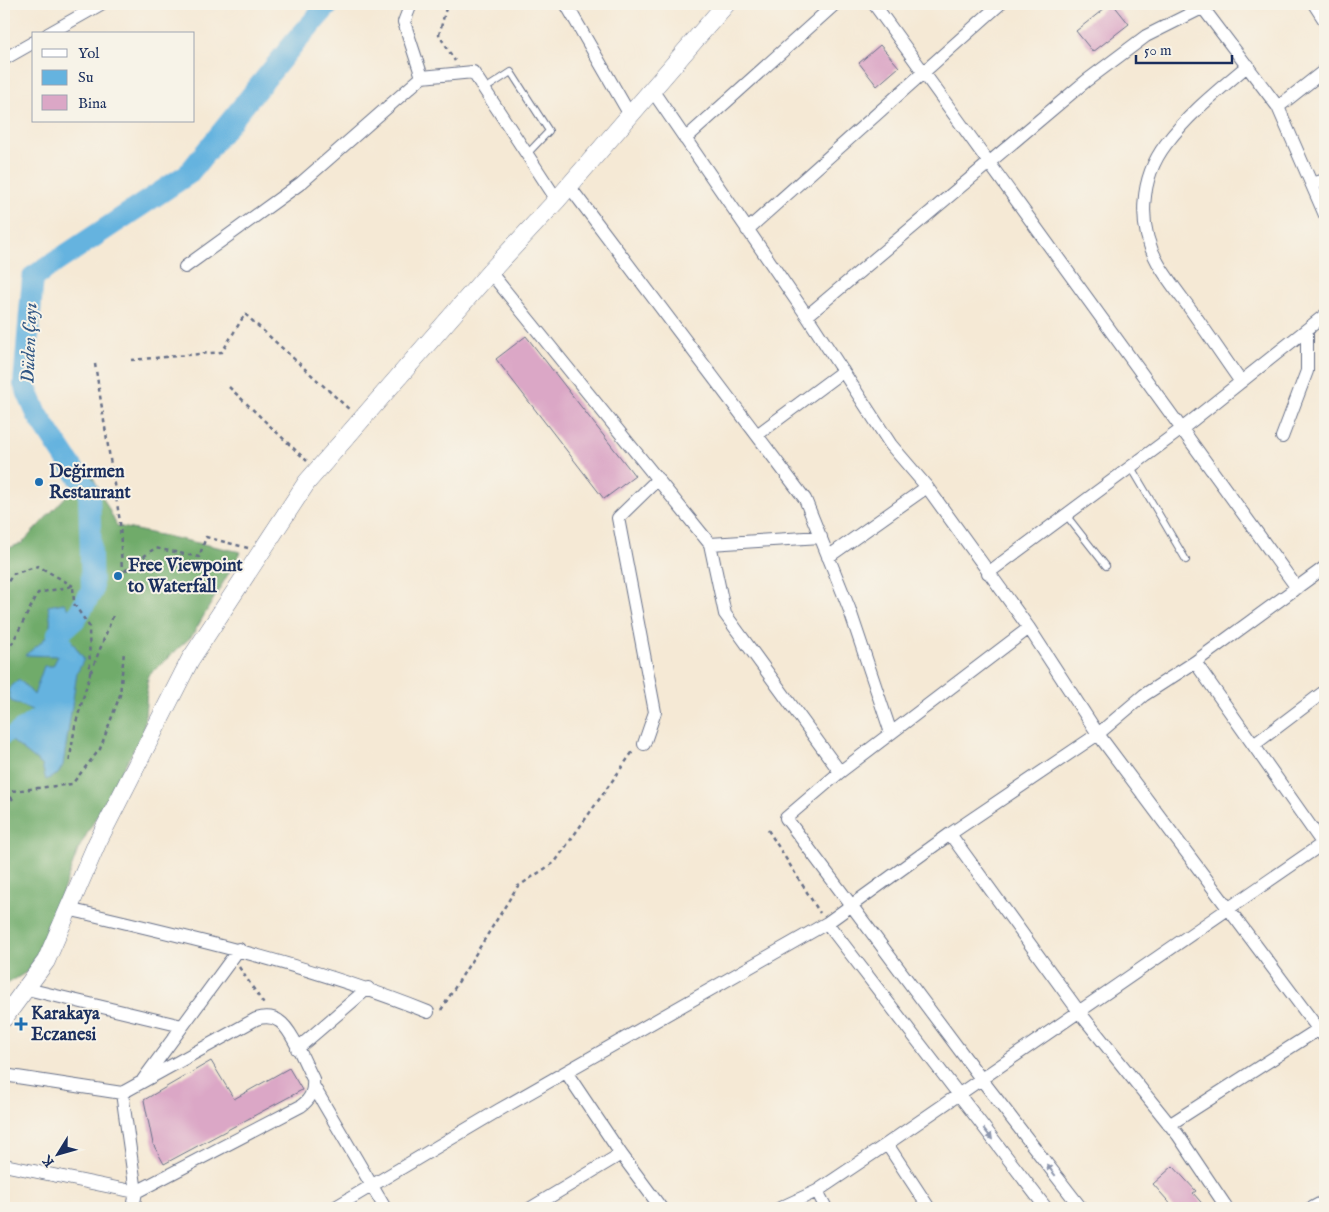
<svg xmlns="http://www.w3.org/2000/svg" width="1329" height="1212" font-family="'IM FELL English',serif">
<style>
.forest{fill:#70ab6b;stroke:#466d64}
.water{fill:#65b3df;stroke:#40719e}
.lines{fill:none;stroke-linecap:round;stroke-linejoin:round}
.canal{stroke:#65b3df;stroke-width:14}
.river{stroke:#65b3df;stroke-width:22}
.building{fill:#dba7c6}
.lane-casing{stroke:#677088;stroke-width:8}
.street-casing{stroke:#677088;stroke-width:14}
.secondary-casing{stroke:#677088;stroke-width:19}
.path{stroke:#677088;stroke-width:2.5;stroke-dasharray:4 4;stroke-linecap:butt}
.lane{stroke:#fff;stroke-width:6}
.street{stroke:#fff;stroke-width:12}
.secondary{stroke:#fff;stroke-width:18}
.oneway{fill:#8d97ae}
.poi-dot{fill:#1f6fb2;stroke:#f7f3e8;stroke-width:2}
.labels{text-anchor:middle;dominant-baseline:central;stroke-width:4;stroke-linejoin:round;paint-order:stroke}
.poi-label{font-size:18px;font-weight:bold;fill:#1b2f5e;stroke:#f7f3e8;text-anchor:start}
.water-label{font-size:19px;font-style:italic;fill:#315785;stroke:#f7f3e8}
</style>
<rect width="100%" height="100%" fill="#f7f3e8"/>
<filter id="ink" filterUnits="userSpaceOnUse"><feTurbulence type="fractalNoise" baseFrequency=".02" numOctaves="2"/><feDisplacementMap in="SourceGraphic" scale="10" xChannelSelector="R" yChannelSelector="G"/><feConvolveMatrix kernelMatrix="1 2 1 2 8 2 1 2 1" color-interpolation-filters="sRGB"/></filter>
<filter id="wash" filterUnits="userSpaceOnUse"><feTurbulence type="fractalNoise" baseFrequency=".0096" numOctaves="4" result="noise"/><feDisplacementMap in="SourceGraphic" scale="20" xChannelSelector="R" yChannelSelector="G"/><feGaussianBlur stdDeviation="1.12" result="paint"/><feColorMatrix in="noise" values="0 0 0 0 0 0 0 0 0 0 0 0 0 0 0 0 0 1.4 0 .05"/><feComposite in="paint" operator="in"/></filter>
<g filter="url(#wash)">
<rect width="100%" height="100%" fill="#f5e9d5"/>
<path class="forest" d="M90,471L117,526L241,552L192,636L148,676L144,731L78,850L35,967L7,984L4,982V550L22,543Z"/>
<path class="water" d="M64,603L75,619L68,636L84,659L77,673L63,765L58,774L46,780L42,765L7,737L9,733L29,728L39,713L11,701L8,690L19,679L34,695L44,666H53L58,656L25,655C46,640 55,633 48,606Z"/>
<g class="lines">
<path class="canal" d="M4,738L54,703"/>
<path class="river" d="M61,642L58,634L75,619L92,591L89,493L37,414L24,384L33,277L188,174L295,42L329,4"/>
</g>
<g id="blocks">
<path class="building" d="M1110,4H1113L1129,24L1093,52L1076,31Z
M880,45L899,67L877,86L859,63Z
M526,336L635,476L604,499L496,359Z
M211,1061L234,1099L289,1068L302,1090L164,1164L153,1144L144,1100Z
M1173,1166L1196,1191L1193,1193L1206,1208H1174L1153,1184Z"/>
</g>
</g>
<g filter="url(#ink)">
<use href="#blocks" fill-opacity="0" stroke="#677088" stroke-width="1"/>
<g class="lines">
<g class="lane-casing">
<path id="lane" d="M485,89L511,72L549,131L528,153
M1131,467L1186,560
M1066,515L1106,566"/>
</g>
<g class="street-casing">
<path id="street" d="M411,4L404,22L422,77L473,72L557,200
M566,4L630,115
M874,4L1297,588
M1200,4L1278,107L1325,215
M1314,4L1325,21
M48,34L101,4
M4,59L34,42
M652,90L807,316L891,445L927,487L828,557
M1278,107L1325,70
M685,139L835,4
M1312,184L1325,180
M569,186L805,499L849,608L891,733
M747,230L1000,4
M185,267L301,183L422,77
M490,272L710,544L725,614L840,772
M807,316L1086,81L1146,36L1210,4
M1241,382C1224,358 1208,334 1191,310C1180,295 1167,279 1158,263C1137,226 1140,178 1166,144C1189,113 1219,90 1248,65
M757,435L843,371
M1282,437L1307,371V330
M927,487L1029,628L1098,734L1325,1038
M710,544L821,537
M988,573L1183,428L1325,315
M1029,628L840,772L786,818L982,1080L1081,1208
M1195,662L1323,844
M644,744L655,712L618,518L658,479
M1255,744L1325,691
M950,834L1080,1013L1178,1135L1227,1208
M68,909C191,938 311,965 428,1012
M827,923L1046,1208
M27,989L182,1026
M297,1049L368,988
M566,1072L621,1154L661,1208
M4,1075L122,1093L256,1019C263,1017 272,1016 279,1021C292,1029 305,1064 313,1079C314,1091 311,1099 301,1106L136,1192L4,1165
M143,1080L239,949
M314,1087L385,1208
M122,1093L136,1192L133,1208
M1169,1125L1325,1025
M887,1144L929,1208
M817,1191L826,1208
M334,1208L499,1110L827,923L950,834L1098,734L1144,695L1195,662L1325,567
M531,1208L621,1154
M780,1208L817,1191L887,1144L1325,842
M1312,1208L1325,1201"/>
</g>
<g class="secondary-casing">
<path id="secondary" d="M4,1018L46,961L97,843L190,660L307,482L490,272L557,200L726,4"/>
</g>
<path class="path" d="M446,8L439,35L455,61
M131,360L222,352L245,314L351,411
M95,364L120,522L122,573
M229,387L307,461
M118,576L155,548L199,557L206,537L248,548
M4,588L13,574L38,566L73,586
M4,659L38,593L73,586L74,604L89,626L90,674L75,726L69,764
M91,672L113,616
M5,791L15,802
M4,792L72,784L100,749L120,695L124,651
M768,830L820,913
M239,967L265,1006
M441,1010L517,887L555,862L634,750"/>
<use href="#lane" class="lane"/>
<use href="#street" class="street"/>
<use href="#secondary" class="secondary"/>
</g>
<defs><path id="oneway-solid" d="M-6-.8H1V-3.2L6.5 0L1 3.2V.8H-6Z" transform="scale(1.25)"/></defs>
<g class="oneway">
<use href="#oneway-solid" transform="translate(988 1134) rotate(52)"/>
<use href="#oneway-solid" transform="translate(1051 1170) rotate(-128)"/>
</g>
</g>
<g class="poi-dot">
<circle cx="39" cy="482" r="5"/>
<circle cx="118" cy="576" r="5"/>
<path d="M18.5 1016.5h5v5h5v5h-5v5h-5v-5h-5v-5h5z"/>
</g>
<g class="labels">
<g class="poi-label">
<text x="49" y="472">Değirmen<tspan x="49" dy="21">Restaurant</tspan></text>
<text x="128" y="566">Free Viewpoint<tspan x="128" dy="21">to Waterfall</tspan></text>
<text x="31" y="1014">Karakaya<tspan x="31" dy="21">Eczanesi</tspan></text>
</g>
<g class="water-label">
<text transform="translate(30 343) rotate(-88)">Düden Çayı</text>
</g>
</g>
<rect width="1329" height="1212" fill="none" stroke="#f7f3e8" stroke-width="20"/>
<rect x="32" y="32" width="162" height="90" fill="#f7f3e8" stroke="#9fa5b1"/>
<rect x="42" y="49" width="25" height="8" fill="#ffffff" stroke="#9fa5b1"/>
<text x="78" y="58" font-size="15" fill="#1b2f5e">Yol</text>
<rect x="42" y="70" width="25" height="15" fill="#65b3df" stroke="#9fa5b1"/>
<text x="78" y="82" font-size="15" fill="#1b2f5e">Su</text>
<rect x="42" y="95" width="25" height="15" fill="#dba7c6" stroke="#9fa5b1"/>
<text x="78" y="108" font-size="15" fill="#1b2f5e">Bina</text>
<g transform="translate(58 1154) rotate(233)" stroke="#f7f3e8" stroke-width="4" paint-order="stroke">
<path d="M0-4L9 19L0 12L-9 19Z" fill="#1b2f5e"/>
<text y="-8" font-size="14" font-weight="bold" text-anchor="middle" fill="#1b2f5e">K</text>
</g>
<path d="M1136 55v8h96v-8" fill="none" stroke="#1b2f5e" stroke-width="2.5"/>
<text x="1144" y="55" font-size="15" fill="#1b2f5e" stroke="#f7f3e8" stroke-width="4" paint-order="stroke">50 m</text>
</svg>
